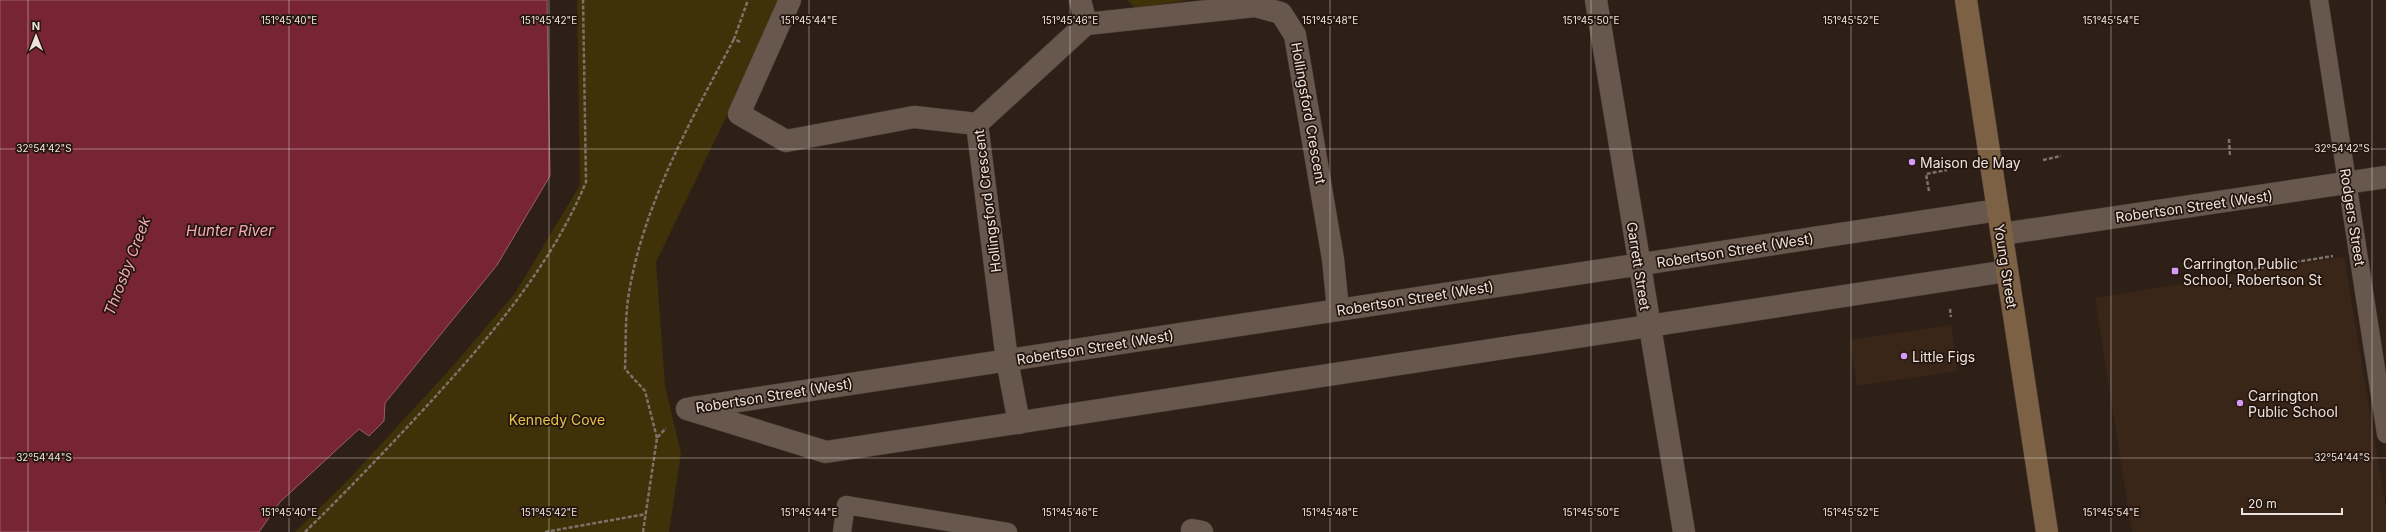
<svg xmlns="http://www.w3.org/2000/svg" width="2386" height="532" font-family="Inter,sans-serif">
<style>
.built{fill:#3a2519}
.green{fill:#3f3208}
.water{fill:#772535;stroke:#9a5e67}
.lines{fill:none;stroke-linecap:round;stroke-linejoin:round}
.lane-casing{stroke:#4a3d37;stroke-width:19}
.street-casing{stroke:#4a3d37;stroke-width:23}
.secondary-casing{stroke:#4a3d37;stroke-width:23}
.path{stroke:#7f726a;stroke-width:2.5;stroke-dasharray:4 2;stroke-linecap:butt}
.lane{stroke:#68574d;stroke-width:18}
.street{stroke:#68574d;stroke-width:22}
.secondary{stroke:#7c6144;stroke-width:22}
.ticks{fill:none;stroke:#ede3dd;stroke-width:1;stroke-opacity:0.45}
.poi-dot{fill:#d69bf9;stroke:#24160e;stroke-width:1.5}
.labels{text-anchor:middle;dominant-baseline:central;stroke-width:3.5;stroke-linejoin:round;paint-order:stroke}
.street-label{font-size:14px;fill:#ede3dd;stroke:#24160e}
.poi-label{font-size:14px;fill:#ede3dd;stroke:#24160e;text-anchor:start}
.park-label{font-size:14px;fill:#e8c346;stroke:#24160e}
.water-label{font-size:15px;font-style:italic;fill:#f4abb3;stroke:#24160e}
.ticks-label{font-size:10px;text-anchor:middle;fill:#ede3dd;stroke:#24160e;stroke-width:3.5;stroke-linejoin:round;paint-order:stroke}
</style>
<rect width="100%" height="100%" fill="#2e2017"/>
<path class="built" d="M2344,257L2386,507V532H2132L2095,298Z
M1951,325L1957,371L1857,386L1850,340Z"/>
<path class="green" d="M577,0H783L656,262L665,386L681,453L669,532H295L350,478L453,366L516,292L580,185Z
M1127,0H1189L1135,8Z"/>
<path class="water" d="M0,0H547L550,176L497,265L385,403L384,421L369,436L359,429L280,502L259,532H0Z"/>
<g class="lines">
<g class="lane-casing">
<path id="lane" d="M2319,0L2386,434
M842,532L846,505L1008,532"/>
</g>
<g class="street-casing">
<path id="street" d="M790,0L739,114L786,141L914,117L977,124
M1080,0L1086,24
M1596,0L1684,532
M2002,234L2386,177
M692,408L1998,210
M687,409L826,452L2007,271
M1019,423L1007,360L977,124L1086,24L1255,6L1281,13L1295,35L1333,259L1338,310
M1192,530L1202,532"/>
</g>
<g class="secondary-casing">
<path id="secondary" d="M1966,0L2047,532"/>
</g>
<path class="path" d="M740,42L734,39L748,0
M2229,139L2230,157
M2043,160L2061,156
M1929,191L1926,174L1947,170
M2248,270L2333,256
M1950,309L1951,317
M657,438L645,391L625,369C626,346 625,322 628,299C642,205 691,121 734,39
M305,532C350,488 393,443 435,397C494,332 552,264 586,182L583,0
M545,532L646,514
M643,532L657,438L666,428"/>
<use href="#lane" class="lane"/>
<use href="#street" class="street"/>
<use href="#secondary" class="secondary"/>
</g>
<path class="ticks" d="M28,0V532M289,0V532M549,0V532M809,0V532M1070,0V532M1330,0V532M1591,0V532M1851,0V532M2111,0V532M2372,0V532M0,149H2386M0,458H2386"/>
<g class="poi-dot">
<circle cx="1912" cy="162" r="4"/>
<rect x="2171" y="267" width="8" height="8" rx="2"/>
<circle cx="1904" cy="356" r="4"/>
<circle cx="2240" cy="403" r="4"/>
</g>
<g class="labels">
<g class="street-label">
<text transform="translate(1309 113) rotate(80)">Hollingsford Crescent</text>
<text transform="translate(987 201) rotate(-97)">Hollingsford Crescent</text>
<text transform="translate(2194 206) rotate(-8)">Robertson Street (West)</text>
<text transform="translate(2353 217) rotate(81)">Rodgers Street</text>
<text transform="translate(1735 250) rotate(-9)">Robertson Street (West)</text>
<text transform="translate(1639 266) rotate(81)">Garrett Street</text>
<text transform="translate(2006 266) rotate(81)">Young Street</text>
<text transform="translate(1415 298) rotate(-9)">Robertson Street (West)</text>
<text transform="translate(1095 347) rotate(-9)">Robertson Street (West)</text>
<text transform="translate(774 395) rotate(-9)">Robertson Street (West)</text>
</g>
<g class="poi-label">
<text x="1920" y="162">Maison de May</text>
<text x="2183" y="263">Carrington Public<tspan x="2183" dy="16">School, Robertson St</tspan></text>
<text x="1912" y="356">Little Figs</text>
<text x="2248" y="395">Carrington<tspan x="2248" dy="16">Public School</tspan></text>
</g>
<g class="park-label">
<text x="557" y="419">Kennedy Cove</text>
</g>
<g class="water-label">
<text x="230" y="230">Hunter River</text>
<text transform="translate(127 266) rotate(-69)">Throsby Creek</text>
</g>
</g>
<g class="ticks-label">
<text x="289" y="24">151°45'40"E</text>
<text x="549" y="24">151°45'42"E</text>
<text x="809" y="24">151°45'44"E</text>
<text x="1070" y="24">151°45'46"E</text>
<text x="1330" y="24">151°45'48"E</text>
<text x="1591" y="24">151°45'50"E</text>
<text x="1851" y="24">151°45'52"E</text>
<text x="2111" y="24">151°45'54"E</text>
<text x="44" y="152">32°54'42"S</text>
<text x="2342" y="152">32°54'42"S</text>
<text x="44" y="461">32°54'44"S</text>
<text x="2342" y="461">32°54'44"S</text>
<text x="289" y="516">151°45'40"E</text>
<text x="549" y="516">151°45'42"E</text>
<text x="809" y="516">151°45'44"E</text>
<text x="1070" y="516">151°45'46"E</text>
<text x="1330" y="516">151°45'48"E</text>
<text x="1591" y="516">151°45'50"E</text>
<text x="1851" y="516">151°45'52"E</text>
<text x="2111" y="516">151°45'54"E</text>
</g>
<g transform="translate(36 36)" stroke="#24160e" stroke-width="3" paint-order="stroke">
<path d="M0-3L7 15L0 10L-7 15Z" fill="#ede3dd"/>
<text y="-6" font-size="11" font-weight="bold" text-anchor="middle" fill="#ede3dd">N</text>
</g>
<path d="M2242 508v6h100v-6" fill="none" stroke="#ede3dd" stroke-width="2"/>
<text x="2248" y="508" font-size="12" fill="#ede3dd" stroke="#24160e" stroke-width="3" paint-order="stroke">20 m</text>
</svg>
